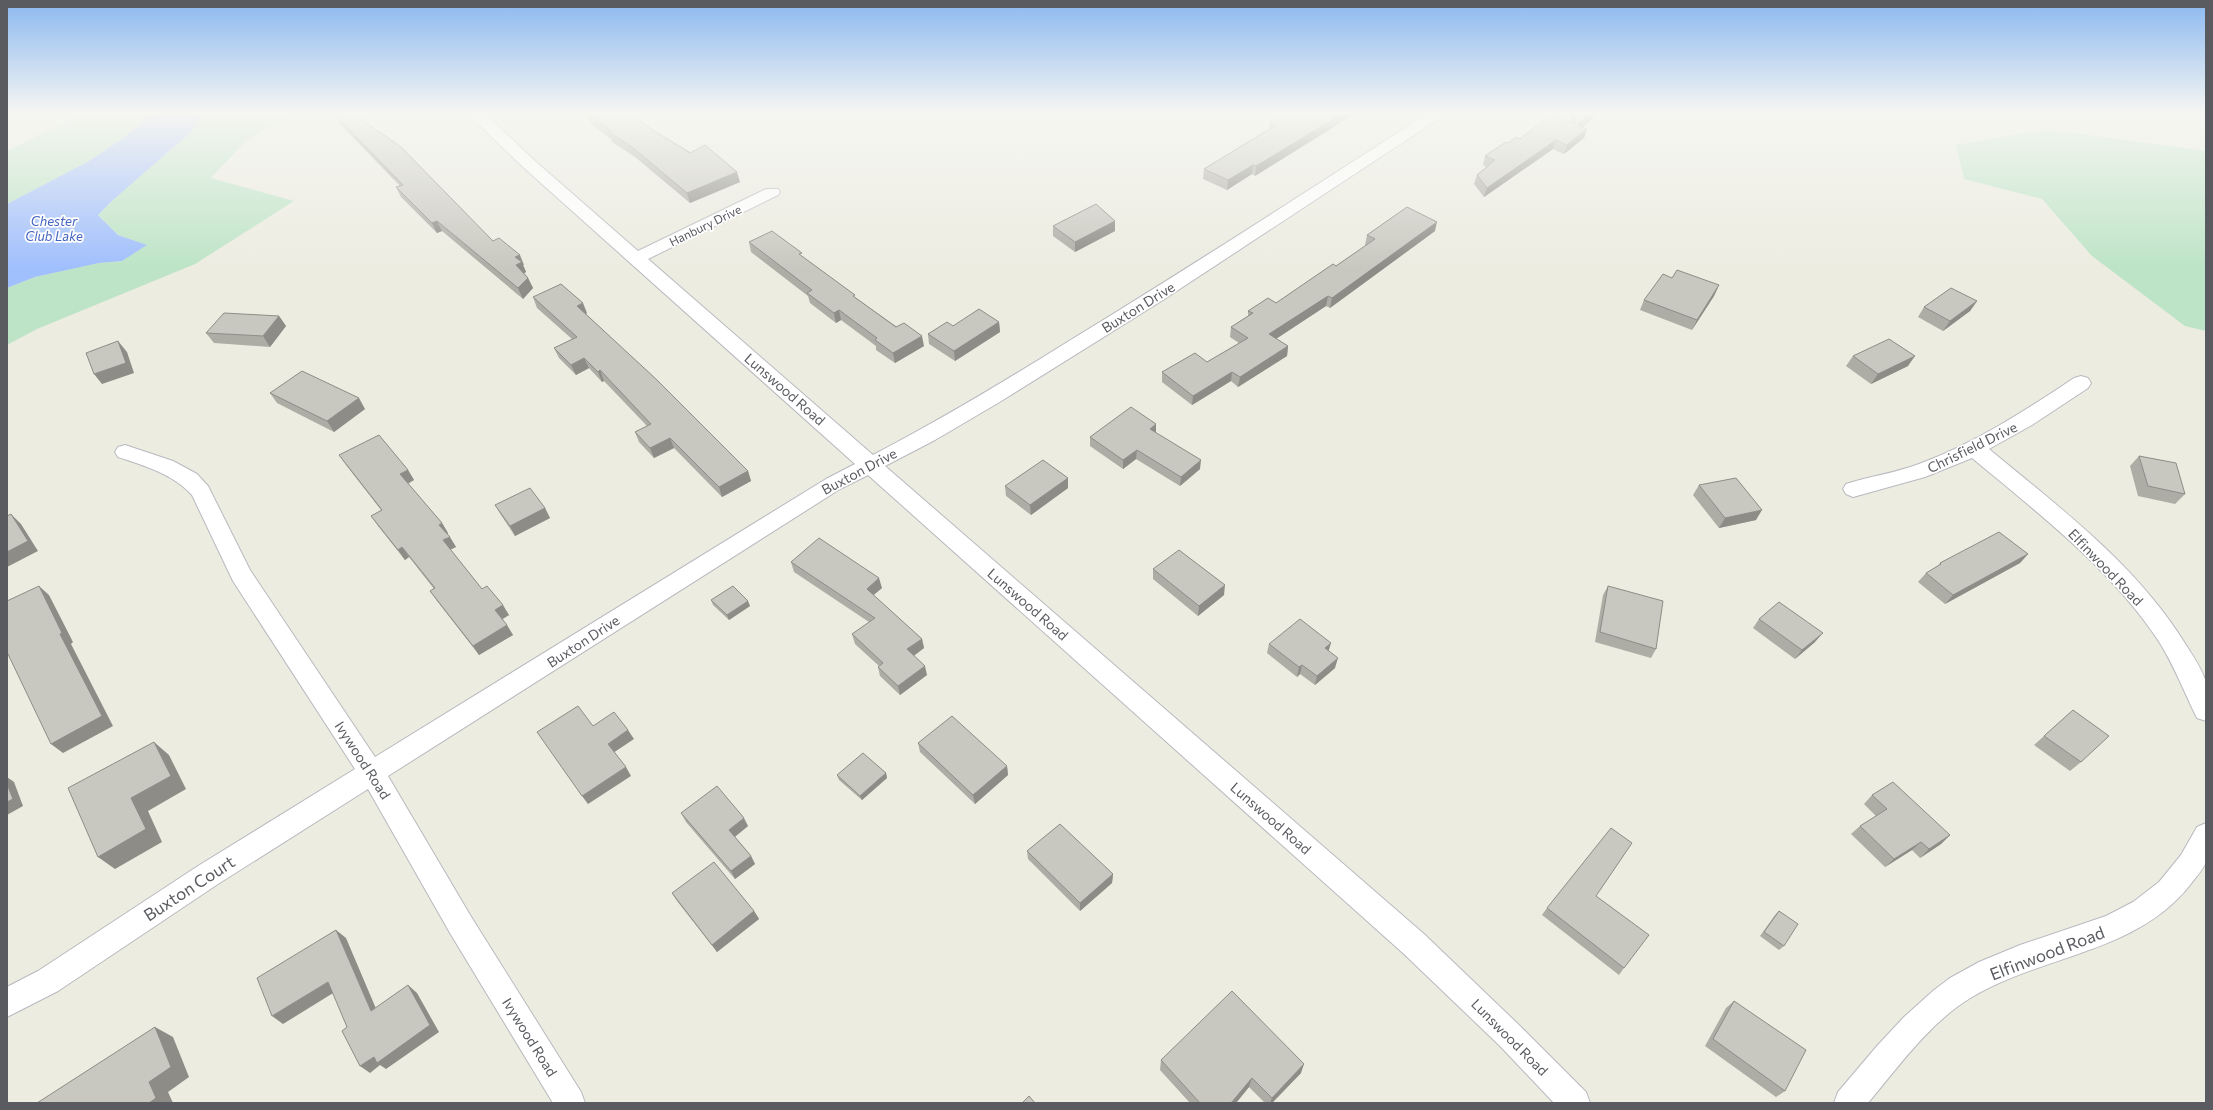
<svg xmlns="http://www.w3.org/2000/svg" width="2213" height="1110" font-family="Commissioner,sans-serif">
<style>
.green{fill:#bde4c6}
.water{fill:#a0bffd}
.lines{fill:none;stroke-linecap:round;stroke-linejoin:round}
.minor-casing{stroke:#b8b9bf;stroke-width:2}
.minor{fill:#fff;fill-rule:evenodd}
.wall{fill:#adaca5}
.shaded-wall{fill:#8d8c86}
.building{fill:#c9c8c0;stroke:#8d8c86}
.labels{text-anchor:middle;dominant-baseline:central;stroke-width:3.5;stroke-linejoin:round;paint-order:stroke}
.far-street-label{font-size:12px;fill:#595b61;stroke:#fff}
.far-water-label{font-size:13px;font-style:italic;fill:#4364c0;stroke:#fff}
.street-label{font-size:14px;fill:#595b61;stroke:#fff}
.near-street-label{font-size:17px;fill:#595b61;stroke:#fff}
</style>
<rect width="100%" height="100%" fill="#ecece1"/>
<path class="green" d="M87,112H154L122,139L89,161L7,204V151Z
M194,112H296L246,141L211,178L294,201L195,264L37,329L7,345V288L35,277L99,263L122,261L146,245L118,235L98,215L114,199L190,133L200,119Z
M2047,129L2206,151V331L2185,326L2092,256L2042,199L1964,179L1956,145Z"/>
<path class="water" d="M154,112H194L200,119L190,133L114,199L98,215L118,235L147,245L122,261L99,263L35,277L7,288V204L89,161L122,139Z"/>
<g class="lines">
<g class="minor-casing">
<path id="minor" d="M466,112H483L535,161L638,251L766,189H778L780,192L778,195L648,259L873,455C940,420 1005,381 1069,341C1191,267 1310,189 1430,112H1449L1163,300L998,403L935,440L885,466L1424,934L1520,1026L1586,1092L1590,1103H1554L1500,1046L1404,954L868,475L840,489L388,776L470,915L581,1092L585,1103H553L450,933L368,789L218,884L58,991L7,1017V987L38,971L198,866L355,769L233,581L192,495C173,474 145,466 118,457L115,452L118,447L125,445L173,461L197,474L208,486L250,570L375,757L826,479L855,464L523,167Z
M2081,376L2088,378L2091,383L2088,388L2032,425L1989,449C2060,508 2137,565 2186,645C2193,656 2202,669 2206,682C2209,693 2206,709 2206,721L2197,718C2184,692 2174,665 2158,640C2110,568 2038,513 1972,458L1925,477L1853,497L1846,494L1843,489L1846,484C1870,476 1896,473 1919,464C1975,443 2025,411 2074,378Z
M2206,823C2206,833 2209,853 2206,862C2203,870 2195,878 2190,885C2137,953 2042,955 1972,997C1930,1022 1899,1066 1868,1103H1834L1838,1092L1877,1046L1904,1017L1934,990L1950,978L1979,962L2020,945L2106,916L2133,902L2159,882L2181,855L2197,827Z"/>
</g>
<use href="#minor" class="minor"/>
</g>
<path class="wall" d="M580,112H628L653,130L740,182L690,203L635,157L612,142L611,139L591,124L589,119Z
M1285,112L1255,176L1252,174L1227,190L1203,179L1204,169L1269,129L1270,122Z
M1570,112H1597L1596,116L1582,127L1587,129L1584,138L1564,154L1553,149L1484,197L1474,184L1477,175L1487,167L1483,165L1485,156L1508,143L1571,122Z
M335,115L493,241L524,265H523L526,272L524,273L528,278L533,288L523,299L442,231L437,233L401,197L396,187L400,186L340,124Z
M1053,226L1115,231L1075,252L1053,236Z
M1435,231L1330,308L1326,306L1276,339L1288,346L1287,356L1238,387L1231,381L1192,405L1162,382V372L1207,362L1239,343L1230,337L1231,327L1248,316V311L1276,303L1336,266L1366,245H1365L1367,235Z
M749,242L802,256L856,298L924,346L895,363L876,350V346L841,320L836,323L810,303L808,296L751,252Z
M1672,278L1719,285L1714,296L1692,330L1640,310L1644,300Z
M533,297L587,313L586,314L748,471L751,481L722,497L674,448L654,458L639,442L635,432L647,426L604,381L602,382L589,368L576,375L559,358L554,348L572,339L537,308Z
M1977,301L1970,311L1943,331L1918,317L1924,307Z
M279,316L286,326L270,347L214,343L206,333Z
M999,322L1000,332L955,361L929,344L928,334L953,326Z
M1853,356L1908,366L1871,384L1846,366Z
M270,393L365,409L334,432L277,403Z
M1156,433L1200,469L1180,486L1136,459L1123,469L1090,446V437Z
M339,455L408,470L414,480L408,484L442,523L448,533L447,534L456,547L450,550L482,589L509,615L502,619L513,635L479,655L437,601L430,591L434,589L409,557L405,560L378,526L371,516L381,510L346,465Z
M2139,456L2185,494L2175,504L2138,496L2130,466Z
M1068,478V488L1031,515L1006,496L1005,486Z
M1699,485L1756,520L1719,528L1693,495Z
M495,505L545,508L550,518L515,536L501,515Z
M2028,554L2020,563L1945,604L1918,582L1926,573L1937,567L1940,563Z
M791,562L882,588L873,595L922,639L924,648L914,656L927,675L900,695L880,676L878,667L879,666L855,644L852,634L869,622L794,572Z
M1153,569L1224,595L1198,616L1153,579Z
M1608,586L1656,649L1651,658L1595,642L1603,595Z
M711,600L750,606L729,620L713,605Z
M1759,619L1815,642L1795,659L1753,628Z
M1269,644L1329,651L1335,668L1315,685L1300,674L1297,677L1267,653Z
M2073,710L2081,762L2070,771L2034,745Z
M918,743L1007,766L1008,775L975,804L920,752Z
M886,773L887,778L862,800L839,780L837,775Z
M1872,795L1950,835L1941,844L1920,858L1912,850L1885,867L1851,834L1860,826L1876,816L1864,804Z
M681,813L748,826L735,837L751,856L755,864L735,879L686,822Z
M1027,851L1113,874L1112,883L1080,911L1028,859Z
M672,893L754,911L759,919L717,952L677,901Z
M1596,896L1624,968L1619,975L1542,915L1547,908Z
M1779,911L1784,946L1779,950L1760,936L1775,915Z
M1734,1001L1785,1091L1776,1097L1705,1046L1726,1008Z
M1161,1060L1301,1073L1272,1103H1265L1249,1087L1236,1103H1190L1160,1070Z"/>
<path class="shaded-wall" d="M1345,112H1358L1255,176L1256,166Z
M1593,112H1597L1596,116L1574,134L1577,125Z
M1587,129L1584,138L1564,154L1567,145Z
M1556,140L1553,149L1484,197L1487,188Z
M1253,165L1252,174L1227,190L1228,180Z
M737,172L740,182L690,203L687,193Z
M437,221L442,231L437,233L432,223Z
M1115,221V231L1075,252V242Z
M1437,222L1435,231L1330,308L1332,298Z
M520,255L524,265H523L526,272L521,275L516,265L515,257Z
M528,278L533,288L523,299L518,288Z
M1719,285L1714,296L1692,330L1697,320Z
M1328,296L1326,306L1268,344L1269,334Z
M1977,301L1970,311L1943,331L1950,321Z
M583,303L587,313L581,316L577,306Z
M839,310L841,320L836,323L834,313Z
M279,316L286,326L270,347L263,336Z
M999,322L1000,332L955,361L954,351Z
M922,336L924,346L895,363L893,353Z
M118,341L127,352L134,373L102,384L94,374Z
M1288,346L1287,356L1238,387L1240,377Z
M1915,356L1908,366L1871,384L1878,374Z
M584,358L589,368L576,375L571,365Z
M600,370L604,381L602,382L598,372Z
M1232,372L1231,381L1192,405L1193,396Z
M359,398L365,409L334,432L327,421Z
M1156,424V433L1150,429Z
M670,438L674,448L654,458L650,448Z
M1137,450L1136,459L1123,469V460Z
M1201,460L1200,469L1180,486L1181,477Z
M408,470L414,480L406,484L400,474Z
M748,471L751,481L722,497L719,487Z
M1068,478V488L1031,515L1030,505Z
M545,508L550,518L515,536L510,526Z
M1762,510L1756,520L1719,528L1725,518Z
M11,514L21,524L38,551L7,567V552Z
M442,523L448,533L446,535L439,525Z
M450,537L456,547L449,550L443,540Z
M402,547L409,557L405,560L398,550Z
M2028,554L2020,563L1945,604L1953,595Z
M879,578L882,588L869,599L867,589Z
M1225,585L1224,595L1198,616L1199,606Z
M39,586L49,595L73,642L71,644L113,726L63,753L51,744L60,634Z
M748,601L750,606L729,620L727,615Z
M503,605L509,615L501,620L495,610Z
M507,625L513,635L479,655L473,646Z
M1823,633L1815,642L1795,659L1802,650Z
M922,639L924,648L909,659L907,649Z
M1331,643L1328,653L1325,648Z
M1338,658L1335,668L1315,685L1317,676Z
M1302,665L1300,674L1297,677L1299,667Z
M925,666L927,675L900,695L898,686Z
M628,730L634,739L613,753L608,744Z
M154,742L169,755L186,789L148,811L162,842L115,869L98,857L131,798Z
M1007,766L1008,775L975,804L973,795Z
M626,767L631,776L588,804L582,796Z
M886,773L887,778L862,800L860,796Z
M7,777L14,782L23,806L7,815Z
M744,818L748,826L733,838L729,830Z
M1950,835L1941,844L1920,858L1929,849Z
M1921,842L1912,850L1885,867L1894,859Z
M751,856L755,864L735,879L731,871Z
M1113,874L1112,883L1080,911V903Z
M754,911L759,919L717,952L712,945Z
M336,930L346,938L380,1018L371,1011Z
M328,982L338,990L283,1024L272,1016Z
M408,985L417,993L439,1032L386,1069L380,1065L370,1073L360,1066Z
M155,1027L173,1037L189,1077L168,1092L173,1103H149V1082Z
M1304,1064L1301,1073L1272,1103H1270L1272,1098Z
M1252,1078L1249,1087L1236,1103H1231Z"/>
<path class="building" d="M337,112H351L401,147L493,241L499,238L520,255L515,257L522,262L516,265L528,278L518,288L437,221L432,223L396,187L403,185L335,115Z
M589,112H628L653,130L690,153L705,145L737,172L687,193L632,147L609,132L611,131L587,114L590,113Z
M1285,112H1345L1256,166L1253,165L1228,180L1204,169L1276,125L1270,122Z
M1574,112H1593L1577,125L1587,129L1567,145L1556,140L1487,188L1477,175L1495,160L1485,156L1506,142L1508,143L1516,137L1520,139L1551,114L1575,124Z
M1096,204L1115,221L1075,242L1053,226Z
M1407,207L1437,222L1332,298L1328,296L1269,334L1288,346L1240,377L1232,372L1193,396L1162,372L1195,353L1207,362L1248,338L1231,327L1253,313L1248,311L1268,298L1276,303L1333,264L1336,266L1375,239L1367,235Z
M772,231L802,253L799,254L855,295L853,296L896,327L904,323L922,336L893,353L875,340L877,338L839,310L834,313L807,293L812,290L749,242Z
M1677,270L1719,285L1697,320L1644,300L1663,274L1672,278Z
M561,284L583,303L577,306L656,379L748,471L719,487L670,438L650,448L635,432L651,424L600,370L598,372L584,358L571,365L554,348L577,337L533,297Z
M1951,288L1977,301L1950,321L1924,307Z
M979,309L999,322L954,351L928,334L947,322L953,326Z
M224,313L279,316L263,336L206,333Z
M1889,339L1915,356L1878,374L1853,356Z
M118,341L126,363L94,374L86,353Z
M302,371L359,398L327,421L270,393Z
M1131,407L1156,424L1150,429L1201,460L1181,477L1137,450L1123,460L1090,437Z
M379,435L408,470L400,474L442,523L439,525L450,537L443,540L482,589L487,586L503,605L495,610L507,625L473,646L430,591L435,588L402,547L398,550L371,516L382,510L339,455Z
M2139,456L2176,463L2185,494L2148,486Z
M1043,460L1068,478L1030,505L1005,486Z
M1736,478L1762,510L1725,518L1699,485Z
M530,488L545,508L510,526L495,505Z
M11,514L28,541L7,552V516Z
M1999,532L2028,554L1953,595L1926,573L1941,564L1940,563Z
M819,538L879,578L867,589L922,639L907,649L925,666L898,686L878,667L883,663L852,634L875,618L791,562Z
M1179,550L1225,585L1199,606L1153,569Z
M39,586L62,633L60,634L102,716L51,744L7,652V601Z
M733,586L748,601L727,615L711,600Z
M1608,586L1663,601L1656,649L1600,632Z
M1779,602L1823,633L1802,650L1759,619Z
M1300,619L1331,643L1325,648L1338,658L1317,676L1302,665L1299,667L1269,644Z
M578,706L593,726L614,712L628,730L608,744L626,767L582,796L537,732Z
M2073,710L2109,736L2081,762L2044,736Z
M952,716L1007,766L973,795L918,743Z
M154,742L171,776L131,798L146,829L98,857L68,788Z
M863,753L886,773L860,796L837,775Z
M1893,782L1950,835L1929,849L1921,842L1894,859L1860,826L1887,809L1872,795Z
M7,784L13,799L7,802Z
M717,786L744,818L729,830L751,856L731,871L681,813Z
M1060,824L1113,874L1080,903L1027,851Z
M1611,828L1632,843L1596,896L1649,935L1624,968L1547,908Z
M714,862L754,911L712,945L672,893Z
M1779,911L1798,924L1784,946L1764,932Z
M336,930L371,1011L408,985L430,1025L377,1063L374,1057L360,1066L342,1031L347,1027L328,982L272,1016L257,978Z
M1232,991L1304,1064L1272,1098L1252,1078L1231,1103H1200L1161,1060Z
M1734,1001L1806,1050L1785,1091L1713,1039Z
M155,1027L171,1067L149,1082L156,1098L149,1103H116V1102L115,1103H37Z
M1029,1096L1035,1103H1022Z"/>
<linearGradient id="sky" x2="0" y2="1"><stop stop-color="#8bb8f0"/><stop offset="0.42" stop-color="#f6f6f2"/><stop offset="1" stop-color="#f6f6f2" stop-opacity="0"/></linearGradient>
<rect width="2213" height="268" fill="url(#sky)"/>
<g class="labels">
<g class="far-street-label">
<text transform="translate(705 225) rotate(-26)">Hanbury Drive</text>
</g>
<g class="far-water-label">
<text x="54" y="221">Chester<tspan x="54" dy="15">Club Lake</tspan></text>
</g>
<g class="street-label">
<text transform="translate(1138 307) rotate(-32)">Buxton Drive</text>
<text transform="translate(785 389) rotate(41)">Lunswood Road</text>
<text transform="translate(1972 447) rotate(-26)">Chrisfield Drive</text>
<text transform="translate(859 471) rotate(-28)">Buxton Drive</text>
<text transform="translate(2106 567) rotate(46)">Elfinwood Road</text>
<text transform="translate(1028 604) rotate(41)">Lunswood Road</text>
<text transform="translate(583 641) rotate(-33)">Buxton Drive</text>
<text transform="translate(363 760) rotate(57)">Ivywood Road</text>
<text transform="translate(1271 818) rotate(41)">Lunswood Road</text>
<text transform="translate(530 1037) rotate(58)">Ivywood Road</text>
<text transform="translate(1510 1037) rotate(45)">Lunswood Road</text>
</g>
<g class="near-street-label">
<text transform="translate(189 888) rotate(-33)">Buxton Court</text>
<text transform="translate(2047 953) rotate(-21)">Elfinwood Road</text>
</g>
</g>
<rect width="2213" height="1110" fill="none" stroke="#595b61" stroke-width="16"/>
</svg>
